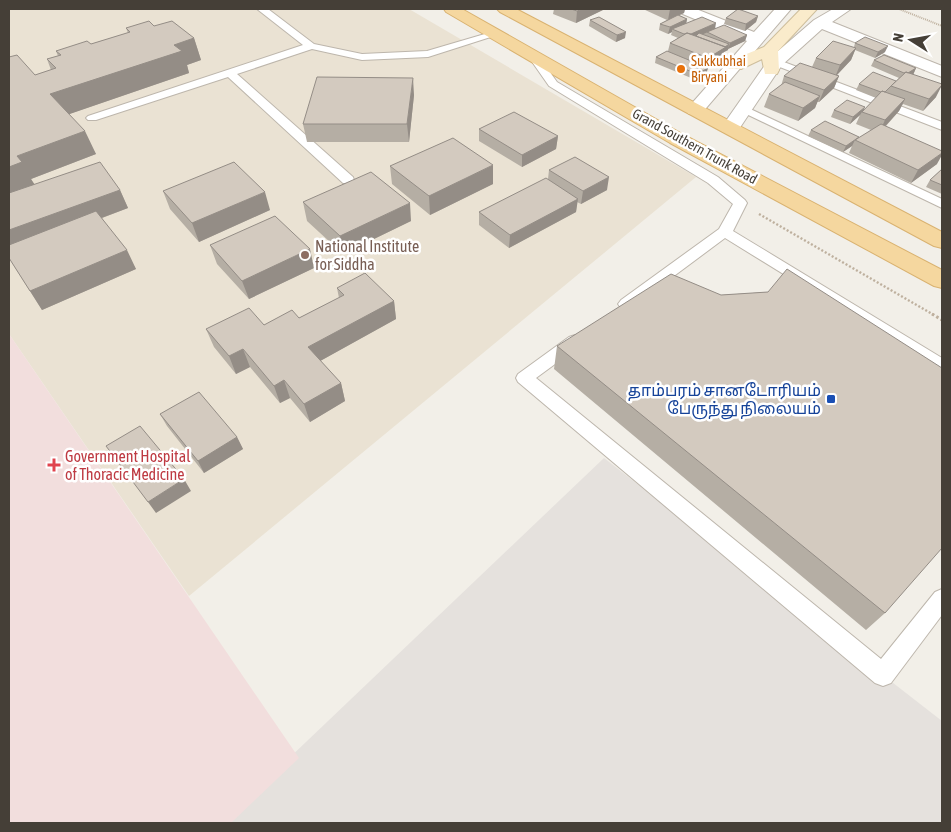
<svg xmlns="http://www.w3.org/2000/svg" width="951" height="832" font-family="'Asap Condensed','Noto Sans Tamil',sans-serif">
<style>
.industrial{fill:#e5e1dd}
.education{fill:#eae2d3}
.medical{fill:#f2dedd}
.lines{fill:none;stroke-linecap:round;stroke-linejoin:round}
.lane-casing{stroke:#bdb6ac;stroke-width:2}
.street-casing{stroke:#bdb6ac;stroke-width:2}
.secondary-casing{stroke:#cebe9c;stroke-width:2}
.primary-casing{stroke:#d9b270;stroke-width:2}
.path-far2{stroke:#beb09e;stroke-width:2;stroke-dasharray:1 1;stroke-linecap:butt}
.path-far1{stroke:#beb09e;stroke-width:2.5;stroke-dasharray:2 2;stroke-linecap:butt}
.path{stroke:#beb09e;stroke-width:3;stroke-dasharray:2.5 2.5;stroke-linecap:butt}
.lane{fill:#fff;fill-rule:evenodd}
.street{fill:#fff;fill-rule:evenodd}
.secondary{fill:#faebcb;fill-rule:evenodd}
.primary{fill:#f5d79f;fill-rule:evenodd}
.wall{fill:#b5aea4}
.shaded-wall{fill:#948d86}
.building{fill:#d3cabf;stroke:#948d86}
.food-dot{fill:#e8710a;stroke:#fff;stroke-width:2}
.education-dot{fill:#8d6e63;stroke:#fff;stroke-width:2}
.transit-dot{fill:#1a4fb4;stroke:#fff;stroke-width:2}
.health-dot{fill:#e0444e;stroke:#fff;stroke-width:2}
.labels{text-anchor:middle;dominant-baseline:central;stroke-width:5;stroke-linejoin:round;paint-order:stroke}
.far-food-label{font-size:14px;fill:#c56008;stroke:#fff;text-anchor:start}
.far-street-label{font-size:14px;fill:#453f37;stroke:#fff}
.education-label{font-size:16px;fill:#785e54;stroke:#fff;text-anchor:start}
.transit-label{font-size:16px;fill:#164399;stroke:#fff;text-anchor:end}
.health-label{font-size:16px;fill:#be3a42;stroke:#fff;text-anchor:start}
</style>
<rect width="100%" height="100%" fill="#f2efe8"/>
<path class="industrial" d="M604,458L942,721V823H221Z"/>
<path class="education" d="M9,9H409L696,177L189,596L9,334Z"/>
<path class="medical" d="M9,334L299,758L231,823H9Z"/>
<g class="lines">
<g class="lane-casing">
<path id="lane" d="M257,9H268L314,44L362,54L427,51L495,31L500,34L428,57L362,60L312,49L237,74L353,177L354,180L353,183H343L228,77L96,120H88L86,118L88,116L303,45Z
M533,53L537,54L557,82L718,177L745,200L747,203L733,231L942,358V372L725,238L631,308H621L618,304L621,300L719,229L733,204L708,183L549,86L528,56Z
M776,59L942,122V130L772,64L771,62Z
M744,106L942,199V208L740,111V107Z
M575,335L581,337L583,341L581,345L536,378L881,659L935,592L942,589V615L891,683L883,686L875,683L518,382L516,378L518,374L569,337Z"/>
</g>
<g class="street-casing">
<path id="street" d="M676,9H696L754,32L775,9H791L701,114H689L686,110L747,41L678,12Z
M833,9H851L832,22L942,66V77L822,29L782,65L737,132H723L721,128L770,58L814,20Z"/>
</g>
<g class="secondary-casing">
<path id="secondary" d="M801,9H817L778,51L779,70L777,74H765L762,59L741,69H729L727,65L729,61L764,47Z"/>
</g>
<g class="primary-casing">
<path id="primary" d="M444,9H462L684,135L942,270V288L934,286L670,143L446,12Z
M497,9H516L942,232V248L934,246L500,12Z"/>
</g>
<path class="path-far2" d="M899,9L942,26"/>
<path class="path-far1" d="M759,214L934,315"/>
<path class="path" d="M932,314L942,320"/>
<use href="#lane" class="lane"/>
<use href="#street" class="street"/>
<use href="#secondary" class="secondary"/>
<use href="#primary" class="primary"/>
</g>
<path class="wall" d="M554,9H605L576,23L553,14Z
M643,9H685L684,13L679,15L687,19L686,23L747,35L745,41L728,49V50L724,52L722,59L708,68L706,74L696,80L655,63L656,57L668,51L670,43L678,38L671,35L672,32L668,34L659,30L660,24L667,20Z
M758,16L756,22L745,31L724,24L726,18Z
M590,20L625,38L616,42L589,26Z
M154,26L194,38L201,60L187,65L189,73L69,114L96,154L31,179L34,185L120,190L128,208L102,218L136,269L42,310L9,258L35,75L51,70L47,59L58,56L56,51L91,44L128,33L126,28Z
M855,43L885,52L875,58L855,50L851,60L837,75L839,76L834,88L819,102H817L815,108L798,121L764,107L769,94L781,86L784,76L812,67L816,58L854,47Z
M874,60L916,68L913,75L936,97L923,111L903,104L899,111L886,126L937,164L911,183L849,153L852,146L843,152L808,136L811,130L859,138L871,130L856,124L860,115L850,124L831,117L834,110H864L876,98L856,90L859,84L896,81L899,78L871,66Z
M414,95L409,142H307L303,124Z
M479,129L558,136L556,149L522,167L479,141Z
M390,166L493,184L430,215L392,184Z
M942,169V194L926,187L930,180Z
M549,170L607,190L581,204L577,202L576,212L509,248L479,225V212L548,179Z
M163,191L270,210L199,242L170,209Z
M303,202L411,221L343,254L307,221Z
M210,245L314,268L249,299L217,264Z
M337,288L394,301L396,319L320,361L341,383L345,401L310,422L290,398L280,403L250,367L236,374L214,347L206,329L264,325L299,318L339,298Z
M768,292L885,613L866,630L554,369L557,346L721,295Z
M160,414L237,437L243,449L204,473L167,426Z"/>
<path class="shaded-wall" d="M583,9H605L576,23L577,11Z
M670,9H685L684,13L668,20Z
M758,16L756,22L745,31L746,24Z
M687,19L686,25L672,29V32L668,34L670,27Z
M716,23L715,29L685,42L686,36Z
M626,32L625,38L616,42L617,35Z
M747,35L745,41L728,49L730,43Z
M194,38L201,60L187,65L189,73L61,117L50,94L174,45Z
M729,44L728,50L724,52L722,59L708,68L706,74L696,80L697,74L705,70L708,58Z
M888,46L885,52L875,58L878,52Z
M856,48L851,60L835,77L840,65Z
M916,68L913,75L906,74Z
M839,76L834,88L819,102L824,90Z
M413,78L414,95L409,142L407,124Z
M942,85L936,97L923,111L929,99Z
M820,96L815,108L798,121L803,108Z
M905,99L899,111L879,133L885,120Z
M865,107L863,112H862L860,115L850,124L853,117Z
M85,131L96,154L31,179L35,185L9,195V167L17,156Z
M558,136L556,149L522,167V155Z
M859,137L855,140L852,146L843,152L846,146Z
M942,153V155L937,164L911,183L918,170Z
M493,165V184L430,215L429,196Z
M609,177L607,190L581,204L583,191Z
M120,190L128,208L11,252L9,248V230Z
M265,192L270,210L199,242L192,223Z
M578,199L576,212L509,248L510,235Z
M410,203L411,221L343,254L340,236Z
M310,249L314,268L249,299L242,281Z
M127,250L136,269L42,310L30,291Z
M394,301L396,319L313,365L308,347Z
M243,349L250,367L236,374L229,356Z
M284,380L290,398L280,403L274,386Z
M341,383L345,401L310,422L304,404Z
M237,437L243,449L204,473L198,461Z
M184,479L191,491L156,513L148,502Z"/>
<path class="building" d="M571,9H583L577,11Z
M738,9L758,16L746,24L726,18Z
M678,15L687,19L670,27L660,24Z
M599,17L626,32L617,35L590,20Z
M702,17L716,23L691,34L687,33L684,34L672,29Z
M149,21L154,26L172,21L194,38L174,45L182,51L50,94L85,131L17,156L22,162L9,167V57L17,55L35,75L56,68L47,59L61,55L56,51L87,41L91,44L130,32L126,28Z
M724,25L747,35L730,43L707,32Z
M687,33L726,47L708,58L670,43Z
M699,33L729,44L725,47L696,36Z
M865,37L888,46L878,52L855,43Z
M833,41L856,48L840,65L816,58Z
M667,51L708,68L697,74L656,57Z
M884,55L916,68L908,73L906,72L904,73L874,60Z
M800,63L839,76L824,90L784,76Z
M873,72L896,81L885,92L882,91L881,92L859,84Z
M906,72L942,84V85L929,99L891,86Z
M317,77L413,78L407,124H303Z
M785,82L820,96L803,108L769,94Z
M882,91L905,99L885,120L862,112Z
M847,100L865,107L853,117L834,110Z
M514,112L558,136L522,155L479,129Z
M825,121L859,137L846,146L811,130Z
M881,124L942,151V153L918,170L855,140Z
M453,138L493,165L429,196L390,166Z
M575,157L609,177L583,191L549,170Z
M100,162L120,190L9,230V193Z
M234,162L265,192L192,223L163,191Z
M942,169V185L930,180Z
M371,172L410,203L340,236L303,202Z
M546,178L578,199L510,235L479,212Z
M96,211L127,250L30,291L9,258V245Z
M275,216L310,249L242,281L210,245Z
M787,269L942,368V548L885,613L557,346L671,274L721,295L768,292Z
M365,273L394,301L308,347L341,383L304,404L284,380L274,386L243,349L229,356L206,329L249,308L264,325L292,310L299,318L344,295L337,288Z
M199,392L237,437L198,461L160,414Z
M140,426L184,479L148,502L106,446Z"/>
<circle class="food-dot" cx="681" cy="69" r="5"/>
<circle class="education-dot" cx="305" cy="255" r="5"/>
<rect class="transit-dot" x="826" y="394" width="10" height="10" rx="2.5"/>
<path class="health-dot" d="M51.5 457.5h5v5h5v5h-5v5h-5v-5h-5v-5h5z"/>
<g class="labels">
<g class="far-food-label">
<text x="691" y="61">Sukkubhai<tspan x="691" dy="16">Biryani</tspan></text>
</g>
<g class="far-street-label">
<text transform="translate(695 146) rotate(29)">Grand Southern Trunk Road</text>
</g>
<g class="education-label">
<text x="315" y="246">National Institute<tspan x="315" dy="18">for Siddha</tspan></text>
</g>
<g class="transit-label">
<text x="821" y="390">தாம்பரம் சானடோரியம்<tspan x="821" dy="18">பேருந்து நிலையம்</tspan></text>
</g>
<g class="health-label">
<text x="65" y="456">Government Hospital<tspan x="65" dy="18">of Thoracic Medicine</tspan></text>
</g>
</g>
<rect width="951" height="832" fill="none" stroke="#453f37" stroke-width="20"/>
<g transform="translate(911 40) rotate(281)" stroke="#ffffff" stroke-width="4" paint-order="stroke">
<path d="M0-4L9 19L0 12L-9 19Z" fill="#453f37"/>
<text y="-8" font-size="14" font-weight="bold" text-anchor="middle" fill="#453f37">N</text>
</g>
</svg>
